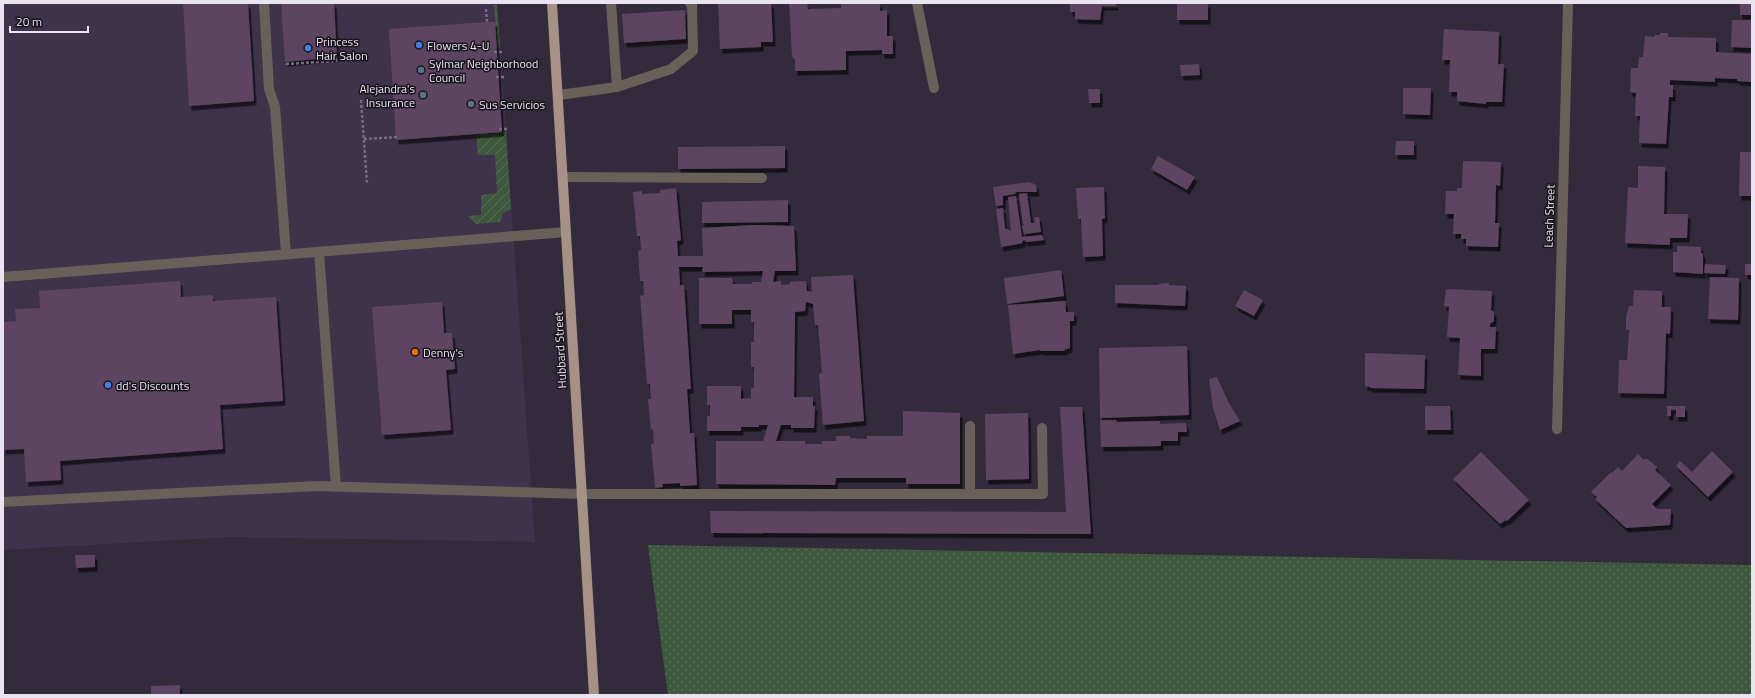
<svg xmlns="http://www.w3.org/2000/svg" width="1755" height="698" font-family="'Titillium Web',sans-serif">
<style>
.built{fill:#3e334a}
.grass{fill:url(#grass-dots)}
.garden{fill:url(#garden-furrows)}
.building{fill:#5d4462;filter:url(#shadow)}
.lines{fill:none;stroke-linecap:round;stroke-linejoin:round}
.path{stroke:#756d7d;stroke-width:2.5;stroke-dasharray:3 2;stroke-linecap:butt}
.minor{stroke:#6a605a;stroke-width:10}
.major{stroke:#a59185;stroke-width:10}
.shop-dot{fill:#3f7fe0;stroke:#18141c;stroke-width:1.5}
.service-dot{fill:#5c6f8a;stroke:#18141c;stroke-width:1.5}
.food-dot{fill:#e8710a;stroke:#18141c;stroke-width:1.5}
.labels{text-anchor:middle;dominant-baseline:central;stroke-width:3;stroke-linejoin:round;paint-order:stroke}
.poi-label{font-size:12px;fill:#eae4f0;stroke:#18141c;text-anchor:start}
.street-label{font-size:12px;fill:#eae4f0;stroke:#18141c}
</style>
<defs>
<pattern id="grass-dots" width="8" height="8" patternUnits="userSpaceOnUse"><rect width="8" height="8" fill="#3d583c"/><path d="M2 2h.1M6 6h.1" fill="none" stroke="#597058" stroke-width="1.8" stroke-linecap="round"/></pattern>
<pattern id="garden-furrows" width="10" height="10" patternUnits="userSpaceOnUse"><rect width="10" height="10" fill="#3d583c"/><path d="M-1 1l2-2M0 10L10 0M9 11l2-2" fill="none" stroke="#597058"/></pattern>
<filter id="shadow"><feDropShadow dx="2.5" dy="4.5" stdDeviation="0" flood-color="#0009"/></filter>
</defs>
<rect width="100%" height="100%" fill="#332a3c"/>
<path class="built" d="M3,3H497L535,542L229,537L3,550Z"/>
<path class="grass" d="M648,545L1752,565V695H668Z"/>
<path class="garden" d="M494,5H497L500,47H497Z
M506,132L511,209L503,213L500,222L476,224L468,216L481,215V195L497,193L495,155H478L476,134Z"/>
<path class="building" d="M183,3H248L254,101L189,106Z
M281,3H334L337,57L285,62Z
M718,3H771L773,42H761V47L720,49Z
M789,3H807L808,9L841,8V3H880V11L887,10V36H893V54H882V50L846,51V70L795,71V60L792,56Z
M1070,3H1116V6H1102L1100,20L1075,19V12H1070Z
M1177,3H1208V20H1177Z
M1740,3H1752V15H1740Z
M685,10L686,39L624,43L622,14Z
M1732,20H1752V48L1731,47Z
M487,22H495L502,132L396,140L389,29Z
M1444,29L1499,32L1498,64H1504L1502,102H1486V104L1457,101V92H1449L1450,60H1442Z
M1660,33H1668V37L1716,38V52L1751,54V82L1737,81V79L1715,78V82L1670,80V85H1673V97H1669L1666,144L1639,143L1640,116H1635L1636,93L1630,92L1631,68H1638L1639,57H1643L1645,36L1654,37L1655,35H1660Z
M1199,64L1200,75L1181,76L1180,65Z
M1403,88H1431L1430,115L1403,114Z
M1088,89H1100V103H1089Z
M1396,141H1414V155H1395Z
M785,146V168L678,169V147Z
M1740,152H1752V196H1739Z
M1158,156L1195,177L1187,190L1151,169Z
M1463,161L1501,162L1500,186L1496,185L1495,223H1499L1498,247L1466,246V239H1461V234H1453L1454,214H1445L1446,191H1457V188H1462Z
M1638,166L1665,167L1664,214H1688L1687,238H1670V245L1625,243L1628,187L1638,188Z
M1030,182L1036,185L1037,192H1016L1015,194L1003,196V205L996,206L993,187Z
M1104,187L1105,218L1102,219L1103,256L1083,257L1081,219H1078L1076,188Z
M676,188L681,240L677,241L678,256H703L702,228L753,225L794,226L796,271H775L773,282L781,281V285L790,284V282L806,281L807,291L812,292L811,277L853,275L864,421L823,425L819,374L822,373L818,325H815L813,304L806,302L805,311L795,312L794,397H813V406H815L814,428H791V425H781L776,441H805V444H822V441H836V436H850V438L867,439V436H903V411L960,413V484H906V478H836L835,485L716,484V441H763L768,425H759V427H741V431H707V416H710V405H707V386H741V399L751,398V388H754V367H751V342H754V322H751V310H732V324H699V278H732L733,284H752V282H761L763,271L702,272L703,267H679L680,285H684L691,389H687L690,433H694L697,485L680,486V483L662,484L663,487L655,488L651,444H654L653,429L651,430L648,399H651L650,384H647L640,296L644,295L643,281H640L638,251L641,250L640,236H637L633,192L642,191V194L660,193V190Z
M1027,193L1031,223H1035L1034,217H1039L1041,232L1024,234L1022,226L1025,225L1023,224L1019,194Z
M1016,196L1022,237L1042,235L1044,240L1026,242L1025,240L1022,241L1023,243L1001,247L996,209L1003,208L1005,228L1011,231L1008,197Z
M788,200V222L702,223V202Z
M1677,246L1701,247V253H1703V274L1673,272V252H1677Z
M1705,264L1726,265L1725,274L1704,273Z
M1745,264H1752V275H1745Z
M1061,270L1064,296L1007,304L1004,278Z
M1710,277L1739,278L1738,320L1708,319Z
M180,281L181,297L213,295V301L276,297L283,401L220,405L223,449L60,461L61,480L26,482L24,449L3,450V322L16,321L15,309L40,308L39,291Z
M1169,283V285L1186,286L1185,306L1115,303V285H1158L1159,284Z
M1446,289L1492,291L1491,310L1494,312V321L1490,324V327H1496L1495,349H1481V376L1458,375L1460,338L1447,337L1449,307L1444,306Z
M1244,290L1263,300L1254,316L1235,306Z
M1634,290L1662,291V307H1671L1670,334L1666,333L1664,394L1618,393L1619,360H1627L1629,330H1626V317L1629,306H1633Z
M1065,301L1066,312H1074V321H1070V348L1064,350L1065,351H1040V350L1013,354L1008,305Z
M442,302L444,333H452L455,369L446,370L451,430L382,435L372,307Z
M1187,346L1189,415L1100,418L1099,348Z
M1365,353L1425,355L1424,389L1370,388V387L1365,386Z
M1217,377L1229,403L1240,421L1220,430L1213,408L1209,379Z
M1425,406H1450L1451,430H1425Z
M1667,406H1685V417H1676V410L1671,409V416H1667Z
M1060,407H1082L1091,534L711,533L710,511L1066,512Z
M1028,413L1029,479L986,480L985,414Z
M1100,420H1116L1117,422L1160,421V424L1186,423L1187,432H1178V441H1161V446L1101,447Z
M1712,451L1733,472L1708,497L1676,466L1680,461L1692,472Z
M1481,452L1529,500L1507,521L1506,520L1500,524L1453,479Z
M1638,454L1644,460L1646,458L1657,467L1655,470L1671,485L1652,504L1657,509H1671L1670,525L1626,528L1595,499L1597,497L1591,492L1611,472L1612,473L1618,467L1622,471Z
M75,555H95V567L76,568Z
M180,685V695H151V686Z"/>
<g class="lines">
<path class="path" d="M486,9L487,22
M494,52H504
M286,64L336,61V57
M496,77H505
M361,100L367,183
M497,102H507
M499,129H509
M364,139L399,137"/>
<path class="minor" d="M264,3L269,89L275,107L286,254
M611,3L617,87
M917,3L934,88
M559,95L617,87L671,69L693,51L692,5L690,3
M563,177L762,178
M319,252L336,487
M3,277L566,232
M970,426V494
M1557,429L1568,3
M3,502L317,486L582,494H1043L1042,428"/>
<path class="major" d="M552,3L594,695"/>
</g>
<g class="shop-dot">
<circle cx="419" cy="45" r="4"/>
<circle cx="308" cy="48" r="4"/>
<circle cx="108" cy="385" r="4"/>
</g>
<g class="service-dot">
<circle cx="421" cy="70" r="4"/>
<circle cx="423" cy="95" r="4"/>
<circle cx="471" cy="104" r="4"/>
</g>
<circle class="food-dot" cx="415" cy="352" r="4"/>
<g class="labels">
<g class="poi-label">
<text x="316" y="41">Princess<tspan x="316" dy="14">Hair Salon</tspan></text>
<text x="427" y="45">Flowers 4-U</text>
<text x="429" y="63">Sylmar Neighborhood<tspan x="429" dy="14">Council</tspan></text>
<text x="415" y="88" text-anchor="end">Alejandra's<tspan x="415" dy="14">Insurance</tspan></text>
<text x="479" y="104">Sus Servicios</text>
<text x="423" y="352">Denny's</text>
<text x="116" y="385">dd's Discounts</text>
</g>
<g class="street-label">
<text transform="translate(1549 216) rotate(-88)">Leach Street</text>
<text transform="translate(560 350) rotate(-93)">Hubbard Street</text>
</g>
</g>
<rect width="1755" height="698" fill="none" stroke="#eae4f0" stroke-width="8"/>
<path d="M10 26v6h78v-6" fill="none" stroke="#eae4f0" stroke-width="2"/>
<text x="16" y="26" font-size="12" fill="#eae4f0" stroke="#18141c" stroke-width="3" paint-order="stroke">20 m</text>
</svg>
